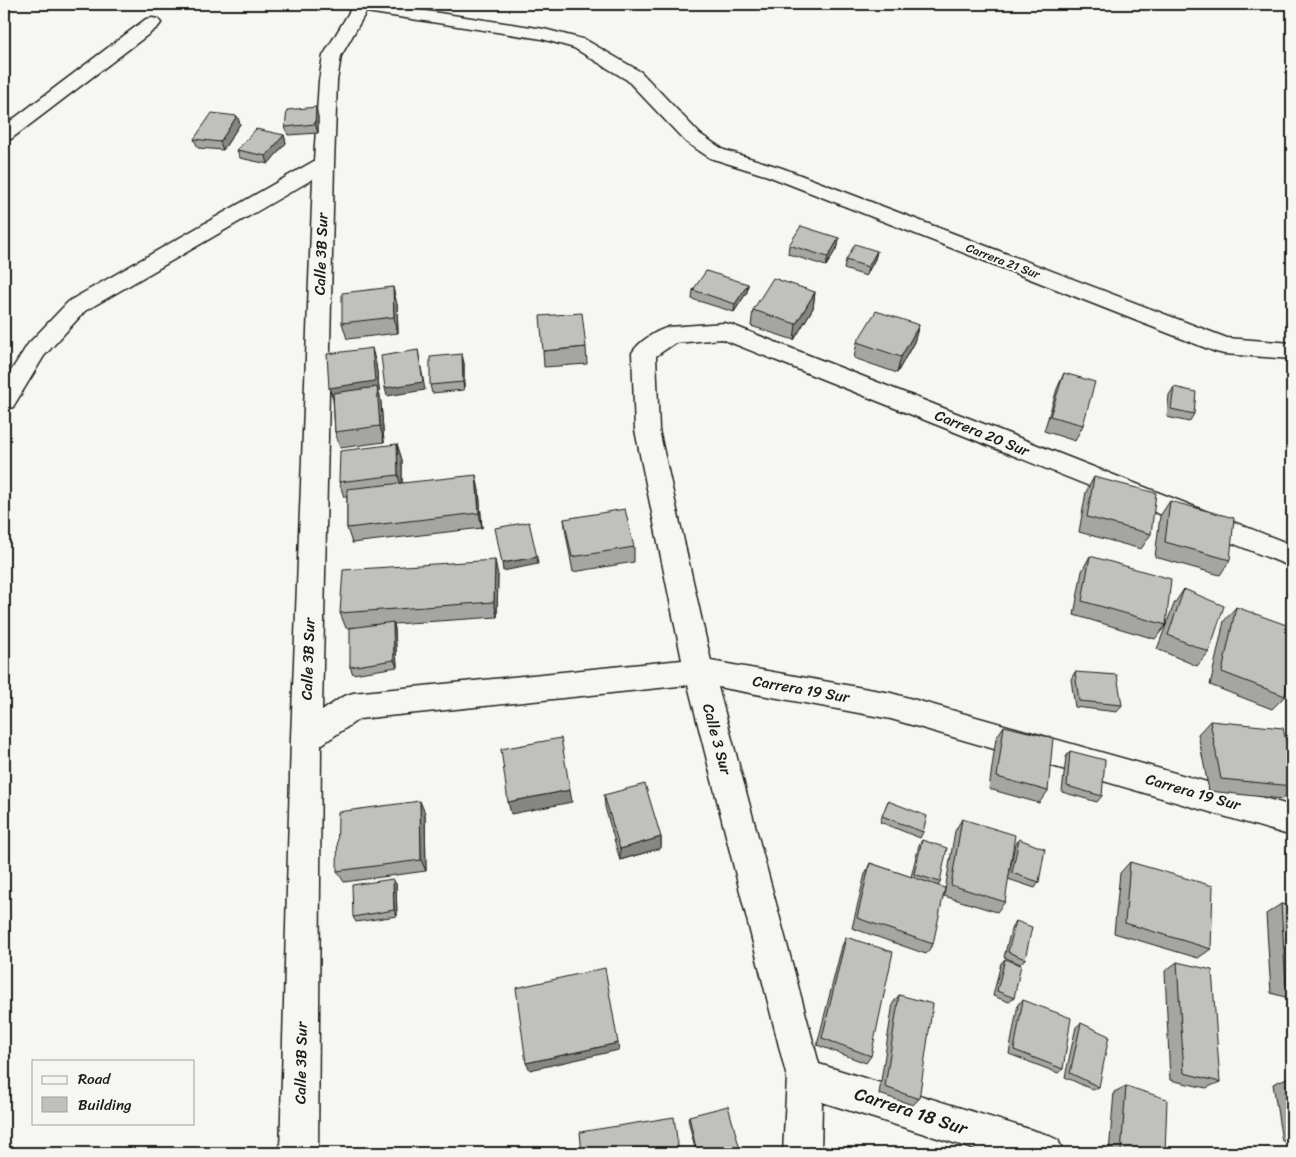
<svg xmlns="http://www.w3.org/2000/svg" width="1296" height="1157" font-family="Sriracha,sans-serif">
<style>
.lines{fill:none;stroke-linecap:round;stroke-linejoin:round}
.minor-casing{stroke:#1c1c1c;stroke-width:3}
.minor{fill:#f6f6f2;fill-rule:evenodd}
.wall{fill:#a5a5a3;stroke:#1c1c1c}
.shaded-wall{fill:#868684;stroke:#1c1c1c}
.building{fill:#c0c0bd;stroke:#1c1c1c}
.labels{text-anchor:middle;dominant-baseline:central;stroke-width:4;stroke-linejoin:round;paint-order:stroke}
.far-street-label{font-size:12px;fill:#1c1c1c;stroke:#f6f6f2}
.street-label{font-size:15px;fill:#1c1c1c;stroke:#f6f6f2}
.near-street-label{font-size:18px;fill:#1c1c1c;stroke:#f6f6f2}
</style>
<rect width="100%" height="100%" fill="#f6f6f2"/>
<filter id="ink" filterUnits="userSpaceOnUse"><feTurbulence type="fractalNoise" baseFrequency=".02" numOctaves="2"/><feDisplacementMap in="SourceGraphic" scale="10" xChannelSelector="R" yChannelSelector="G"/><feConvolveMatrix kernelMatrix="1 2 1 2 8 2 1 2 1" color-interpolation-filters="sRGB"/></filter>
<g filter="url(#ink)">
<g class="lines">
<g class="minor-casing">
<path id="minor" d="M354,4H380L544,29L586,40L641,72L700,134L724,150L782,168L1227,338L1292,343V359L1224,354L1216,352L768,176L710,158L686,142L627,80L574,48L542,39L366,12L341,56L337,81L334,164L322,711L342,697L353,693L682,660L635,430L632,353C639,341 656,331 669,327L724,323L732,325L1292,545V567L722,339L675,343L656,356L659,430L711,661L891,693L1292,806V836L891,719L718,687L819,1064L1045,1134L1058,1140L1064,1153H986L822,1102L821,1153H783L787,1078L688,685L359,719L321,745L318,1153H280L291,738L313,179L85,311L44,356L13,407L4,410V382L28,344L69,301L314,161L319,81L323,56Z
M152,18L158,19L161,23L158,27L11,139L4,141V126L146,19Z"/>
</g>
<use href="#minor" class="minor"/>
</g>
<path class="wall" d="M237,116L240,124L223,150L198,148L194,139Z
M318,116V133L288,135L285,127Z
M284,135L286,143L268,164L240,158L237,150Z
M839,238L838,246L826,266L788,254L789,245Z
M877,251L875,259L866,276L844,269L846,260Z
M748,284L747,292L734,312L692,299L693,290Z
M815,292L813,308L794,340L751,326L753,310Z
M397,304L398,333L347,339L342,323Z
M919,325L914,342L897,373L854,358L857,342Z
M586,347L587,364L544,367L543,351Z
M464,363V390L432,393L430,385Z
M376,364L380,397L381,403L384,442L340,448L335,432L333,399L329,388Z
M1064,373L1083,425L1075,441L1044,431L1057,389Z
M1174,387L1194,414L1189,422L1167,417L1169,395Z
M397,444L402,460V483L479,490L482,528L352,543L347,528V497H344L339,482Z
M1094,477L1151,534L1141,549L1079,532L1086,492Z
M1170,501L1230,560L1220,575L1155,557L1160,516Z
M564,519L634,547V562L573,572L566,534Z
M1090,556L1166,625L1155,639L1074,615L1082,571Z
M498,575L497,617L394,624L395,629L397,667L353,674L350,667L354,627L346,628L340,613Z
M1184,589L1209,652L1197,666L1157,649L1174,604Z
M1236,607L1285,696L1272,709L1210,685L1224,621Z
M1075,672L1122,705L1117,712L1075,707L1071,679Z
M1210,721L1292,769V790L1282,799L1209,791L1198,734Z
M1004,726L1048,791L1039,803L989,789L996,738Z
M1070,751L1102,796L1097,802L1062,792L1066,757Z
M604,795L661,837V848L620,860L605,807Z
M888,801L923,832L920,838L880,822Z
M425,813L426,871L344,882L337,871Z
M962,819L1005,902L997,912L944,896L955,831Z
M1019,839L1039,882L1035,888L1008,879L1015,845Z
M922,840L940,882L938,886L933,944L926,954L852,928L865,874L870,863L911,877L919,845Z
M1130,862L1211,949L1198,958L1114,933L1120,873Z
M393,879L396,884L397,916L356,922L353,917Z
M1281,904L1292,907V999L1271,993L1266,914Z
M1016,921L1025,959L1020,964L1004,957L1012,926Z
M846,937L871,1056L866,1063L817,1045L842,946Z
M1005,959L1014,998L1009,1002L993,996L1001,963Z
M1177,962L1220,1082L1206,1088L1170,1080L1165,971Z
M899,995L919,1099L913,1105L879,1094L893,1003Z
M1023,1000L1063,1069L1058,1073L1009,1054L1018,1004Z
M1081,1023L1099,1087L1093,1090L1065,1077L1076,1027Z
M1289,1077L1292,1078V1143L1282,1141L1273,1084Z
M1126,1086L1165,1153H1109L1114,1092Z
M689,1116L741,1153H696L688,1119Z"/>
<path class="shaded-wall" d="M316,107L318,116V133L315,124Z
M237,116L240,124L223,150L220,142Z
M284,135L286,143L268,164L266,156Z
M839,238L838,246L826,266L828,257Z
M877,251L875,259L866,276L868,267Z
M748,284L747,292L734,312L735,304Z
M393,287L397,304L398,333L394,317Z
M815,292L813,308L794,340L796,324Z
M919,325L914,342L897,373L901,357Z
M372,348L376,364L380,397L381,403L384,442L380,426L335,404L329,388Z
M418,350L425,390L387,396L385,388Z
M462,354L464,363V390L463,382Z
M397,444L402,460V490L398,475Z
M476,475L479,490L482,528L479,513Z
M537,557L538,564L503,571L502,563Z
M495,560L498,575L497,617L494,602Z
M393,622L395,629L397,667L394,660Z
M570,790L572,802L511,814L508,802Z
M420,801L425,813L426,871L421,860Z
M661,837V848L620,860V849Z
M393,879L396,884L397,916L394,910Z
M618,1043L619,1050L530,1070L526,1063Z"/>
<path class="building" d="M316,107L315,124L285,127L287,110Z
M212,113L237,116L220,142L194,139Z
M256,129L284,135L266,156L237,150Z
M801,226L839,238L828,257L789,245Z
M855,244L877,251L868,267L846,260Z
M706,271L748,284L735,304L693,290Z
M773,278L815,292L796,324L753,310Z
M393,287L394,317L342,323V293Z
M876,311L919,325L901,357L857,342Z
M582,313L586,347L543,351L540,316Z
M372,348L375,381L329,388L327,354Z
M418,350L423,382L385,388L381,356Z
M462,354L463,382L430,385V357Z
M1064,373L1095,382L1083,425L1050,416Z
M377,387L380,426L335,432L333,393Z
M1174,387L1196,392L1194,414L1171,409Z
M397,444L398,475L339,482L340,451Z
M476,475L479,513L347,528V489Z
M1094,477L1156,493L1151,534L1087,517Z
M1170,501L1234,518L1230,560L1165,542Z
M625,509L634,547L572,557L564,519Z
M529,522L537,557L502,563L495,528Z
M1090,556L1171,579L1166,625L1082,601Z
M495,560L494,602L340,613L343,570Z
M1184,589L1224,606L1209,652L1168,635Z
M1236,607L1292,627V655L1285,696L1222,672Z
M393,622L394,660L350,667V628Z
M1075,672L1117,675L1122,705L1079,701Z
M1210,721L1283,728L1292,769V786L1221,779Z
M1004,726L1053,738L1048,791L997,777Z
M561,738L570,790L508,802L501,749Z
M1070,751L1105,760L1102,796L1067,786Z
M645,784L661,837L620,849L604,795Z
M420,801L421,860L337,871L338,812Z
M888,801L927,816L923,832L882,816Z
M962,819L1015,835L1005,902L951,885Z
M1019,839L1045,849L1039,882L1012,873Z
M922,840L947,848L940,882L914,874Z
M1130,862L1213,886L1211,949L1125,923Z
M870,863L945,888L933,944L857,918Z
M393,879L394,910L353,917L352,885Z
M1281,904L1292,907V986L1286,985Z
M1016,921L1032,927L1025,959L1008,952Z
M846,937L893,952L871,1056L822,1038Z
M1005,959L1021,965L1014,998L997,991Z
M1177,962L1212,970L1220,1082L1184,1073Z
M605,968L618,1043L526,1063L516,988Z
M899,995L933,1004L919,1099L885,1087Z
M1023,1000L1071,1018L1063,1069L1014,1050Z
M1081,1023L1109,1036L1099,1087L1070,1073Z
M1289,1077L1292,1078V1098Z
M1126,1086L1167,1099L1165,1153H1121Z
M728,1106L741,1153H697L689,1116Z
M674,1117L679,1153H582L580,1132Z"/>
</g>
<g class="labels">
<g class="far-street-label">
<text transform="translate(1003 261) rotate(21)">Carrera 21 Sur</text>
</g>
<g class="street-label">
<text transform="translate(321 254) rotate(-88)">Calle 3B Sur</text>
<text transform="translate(982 433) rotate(22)">Carrera 20 Sur</text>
<text transform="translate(308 659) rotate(-88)">Calle 3B Sur</text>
<text transform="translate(801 689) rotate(10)">Carrera 19 Sur</text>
<text transform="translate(717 739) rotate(75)">Calle 3 Sur</text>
<text transform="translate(1193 792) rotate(16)">Carrera 19 Sur</text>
<text transform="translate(301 1063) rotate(-89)">Calle 3B Sur</text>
</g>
<g class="near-street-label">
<text transform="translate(911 1111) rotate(18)">Carrera 18 Sur</text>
</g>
</g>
<rect width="1296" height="1157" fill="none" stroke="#f6f6f2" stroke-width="20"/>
<rect x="10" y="10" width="1276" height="1137" fill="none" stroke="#1c1c1c" stroke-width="2" filter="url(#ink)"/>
<rect x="32" y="1060" width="162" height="65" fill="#f6f6f2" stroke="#9f9f9c"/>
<rect x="42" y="1076" width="25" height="8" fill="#f6f6f2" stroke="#9f9f9c"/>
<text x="78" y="1084" font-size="15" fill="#1c1c1c">Road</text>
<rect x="42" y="1097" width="25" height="15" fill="#c0c0bd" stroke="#9f9f9c"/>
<text x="78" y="1110" font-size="15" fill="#1c1c1c">Building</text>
</svg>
